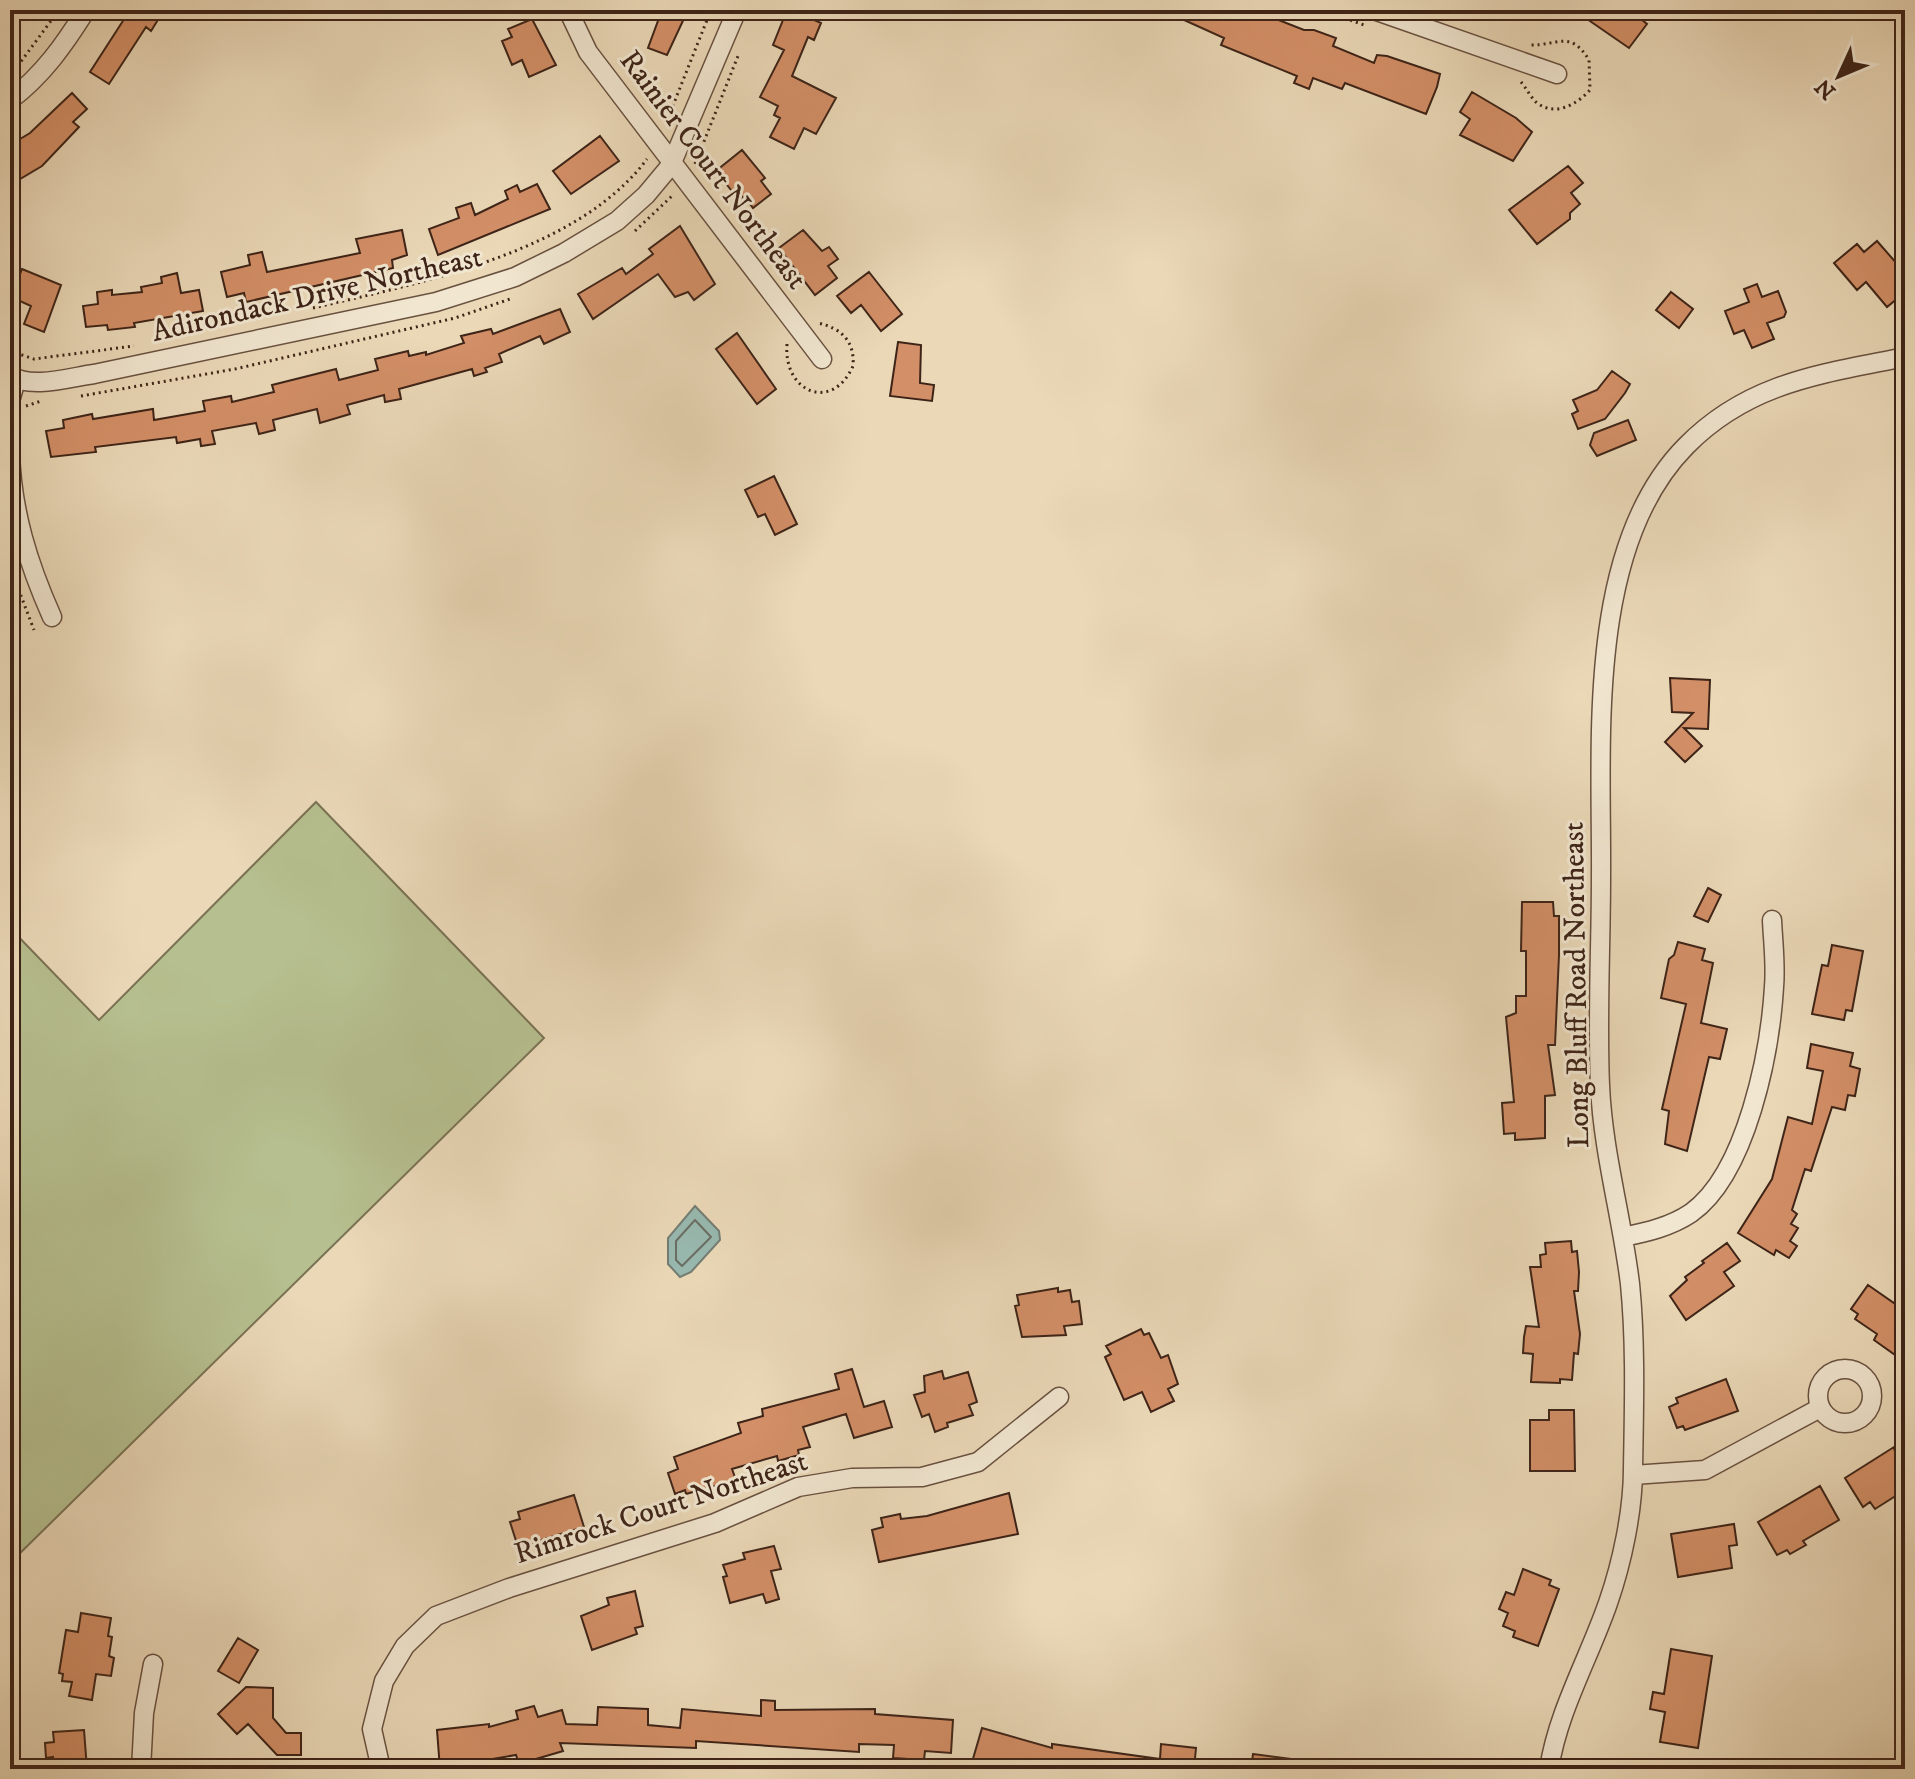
<svg xmlns="http://www.w3.org/2000/svg" width="1915" height="1779" font-family="'IM FELL DW Pica',serif">
<style>
.park{fill:#b6bf8f;stroke:#7a7254;stroke-width:2}
.water{fill:#98b9b0;stroke:#747d73;stroke-width:2}
.lines{fill:none;stroke-linecap:round;stroke-linejoin:round}
.shore{stroke:#6b6e64;stroke-width:2}
.building{fill:#d38f67;stroke:#3e2418;stroke-width:2}
.minor-casing{stroke:#695140;stroke-width:21}
.path{stroke:#3e2418;stroke-width:3;stroke-dasharray:2 4;stroke-linecap:butt}
.minor{stroke:#f1e6d0;stroke-width:18}
.labels{text-anchor:middle;dominant-baseline:central;stroke-width:6;stroke-linejoin:round;paint-order:stroke}
.street-label{font-size:30px;fill:#3e2418;stroke:#f1e6d0}
</style>
<rect width="100%" height="100%" fill="#ead8b7"/>
<filter id="stains"><feTurbulence type="fractalNoise" baseFrequency=".0025" numOctaves="4"/><feColorMatrix values="0 0 0 0 .2 0 0 0 0 .09 0 0 0 0 .02 0 0 0 .5 -.17"/></filter>
<radialGradient id="worn" r=".72"><stop offset=".6" stop-color="#630" stop-opacity="0"/><stop offset="1" stop-color="#630" stop-opacity=".3"/></radialGradient>
<path class="park" d="M316,802L544,1038L10,1563V928L99,1020Z"/>
<path class="water" d="M695,1206L719,1231L720,1240L691,1272L680,1277L668,1264V1238Z
M1905,1665V1708L1895,1703V1685Z"/>
<g class="lines">
<path class="shore" d="M695,1220L711,1237L682,1266L676,1260V1241Z"/>
</g>
<path class="building" d="M130,10H164L151,31L146,27L109,84L90,72Z
M662,10H688L667,55L648,48Z
M787,10H818L814,20L821,23L814,40L808,37L792,76L836,98L816,134L804,128L794,149L770,137L780,118L774,115L778,106L760,97L784,50L773,45Z
M1162,10H1253L1304,30H1314L1336,38L1333,46L1374,63L1377,55L1387,56L1440,74L1437,87L1426,114L1345,83L1342,89L1313,78L1309,89L1294,83L1297,76L1221,45L1224,38Z
M1574,10H1647L1641,19L1647,24L1629,48Z
M532,19L556,65L529,77L522,60L512,65L502,41L512,37L508,29Z
M1472,92L1516,118L1532,132L1513,161L1460,135L1470,119L1460,112Z
M72,93L87,109L73,122L79,127L42,166L10,185V145L30,133Z
M600,136L619,161L571,194L553,171Z
M742,150L765,178L761,181L771,194L753,208L744,196L739,200L716,171Z
M1568,166L1583,183L1571,193L1580,204L1570,213V219L1537,244L1509,210Z
M537,184L550,209L438,255L429,229L459,218L456,208L471,203L475,215L508,199L505,191L517,185L520,192Z
M680,226L715,284L694,300L688,292L675,297L658,274L593,319L578,294L622,268L626,274L653,254L649,249Z
M402,230L407,255L392,260L393,268L246,302L244,293L227,297L221,272L250,265L248,255L262,252L267,272L360,253L356,239Z
M803,230L822,251L829,247L838,259L828,266L837,278L815,295L779,248Z
M1877,241L1905,273V292L1887,307L1866,282L1857,290L1834,263L1857,244L1864,252Z
M22,269L61,285L44,332L24,324L31,306L11,297Z
M869,272L902,314L881,331L861,305L851,313L837,296Z
M177,273L181,293L199,290L203,311L134,323L135,327L108,330L107,325L86,327L83,306L98,304L97,292L112,290V295L142,292L141,287L162,283L161,277Z
M1757,284L1762,297L1778,291L1786,312L1784,317L1767,323L1774,339L1752,348L1744,330L1734,334L1725,311L1749,302L1744,289Z
M1671,292L1693,309L1679,328L1656,310Z
M560,309L570,332L544,344L540,336L499,354L502,362L485,368L487,372L474,376L472,369L399,389L401,399L385,402L384,395L347,405L350,414L320,423L317,409L273,420L275,430L259,434L256,423L212,431L215,444L201,446L200,439L177,443L176,437L95,447L96,452L51,457L46,431L64,428L63,420L92,414L93,419L153,409L154,420L205,411L203,401L231,396L232,402L274,392L272,385L336,369L339,380L378,370L375,359L408,351L409,356L426,352V355L464,343L461,336L491,329L493,334Z
M737,333L776,389L757,404L716,349Z
M898,342L921,345L920,383L934,385L932,401L890,396Z
M1612,371L1630,384L1625,393L1605,419L1578,429L1572,414L1578,411L1573,400L1597,390Z
M1628,420L1636,440L1597,456L1590,445L1594,433Z
M774,476L797,524L775,535L765,514L758,517L745,490Z
M1670,678L1710,680L1708,729L1684,728L1702,746L1685,762L1665,742L1693,713L1672,712Z
M1708,888L1721,895L1708,922L1694,916Z
M1522,902H1553L1554,916H1559V955L1555,1045H1548L1555,1095L1545,1096V1138L1515,1140V1133L1504,1134L1502,1103L1514,1102L1506,1017L1516,1013V996H1526V951H1521Z
M1678,942L1705,949L1702,960L1713,963L1701,1023L1727,1029L1720,1059L1709,1057L1687,1151L1665,1144L1669,1111L1662,1109L1686,1004L1661,998L1669,959L1674,955Z
M1832,945L1863,951L1852,1011L1846,1010L1844,1020L1812,1014L1822,965L1828,966Z
M1811,1044L1853,1053L1850,1066L1860,1069L1855,1096L1848,1095L1845,1110L1832,1107L1811,1171L1805,1169L1792,1210L1797,1214L1791,1224L1798,1228L1790,1241L1797,1246L1789,1258L1776,1250L1774,1255L1738,1233L1772,1179L1788,1117L1812,1124L1823,1071L1807,1068Z
M1571,1241L1572,1252L1577,1251L1579,1272L1578,1291H1574L1580,1334L1578,1354L1574,1353L1572,1380L1560,1379V1383L1531,1382L1533,1354L1523,1353L1524,1337L1526,1326L1539,1327L1530,1267H1541L1540,1255L1546,1254L1545,1243Z
M1727,1243L1740,1261L1724,1272L1734,1286L1686,1320L1670,1296L1687,1280L1685,1277L1704,1263L1702,1261Z
M1868,1285L1894,1303L1905,1288V1347L1898,1357L1874,1340L1877,1334L1855,1319L1858,1314L1851,1309Z
M1058,1288V1292L1070,1290L1072,1302L1079,1301L1082,1324L1064,1326L1066,1335L1022,1337L1015,1306L1019,1305L1017,1295Z
M1141,1329L1144,1335L1149,1333L1161,1358L1168,1355L1178,1384L1168,1389L1174,1401L1151,1412L1142,1392L1124,1400L1105,1357L1111,1354L1106,1346Z
M852,1369L864,1407L884,1401L892,1427L854,1438L846,1414L803,1427L810,1447L798,1450L799,1455L778,1461L777,1456L732,1469L736,1480L686,1494L685,1490L675,1494L668,1473L678,1469L674,1457L741,1433L738,1423L763,1416L762,1409L839,1389L835,1374Z
M942,1371L944,1379L968,1372L977,1402L969,1405L973,1415L947,1423L948,1427L935,1432L929,1414L922,1417L914,1395L925,1392L924,1376Z
M1726,1379L1738,1411L1685,1430L1683,1426L1677,1428L1669,1407L1678,1403L1676,1398Z
M1549,1410H1574L1575,1471H1530V1420H1549Z
M1905,1446V1490L1875,1509L1870,1502L1863,1507L1845,1478L1894,1447L1895,1452Z
M1820,1486L1839,1520L1803,1541L1806,1545L1790,1554L1787,1550L1777,1555L1758,1522Z
M1009,1493L1018,1534L879,1562L872,1530L883,1527L881,1518L900,1514L901,1519L927,1516Z
M574,1495L584,1527L518,1547L510,1522L520,1519L518,1512Z
M1734,1524L1737,1545L1729,1546L1732,1568L1678,1577L1671,1534Z
M774,1546L781,1569L771,1571L779,1599L766,1603L763,1594L730,1603L723,1577L727,1576L723,1565L745,1559L743,1553Z
M1523,1569L1551,1580L1549,1585L1559,1589L1538,1646L1513,1637L1515,1631L1503,1626L1508,1613L1499,1609L1506,1592L1514,1595Z
M635,1591L643,1626L635,1628L637,1634L592,1650L581,1616L609,1605L607,1598Z
M81,1613L111,1618L108,1636L112,1637L109,1656L114,1658L111,1676L96,1674L92,1700L69,1696L72,1682L62,1681L63,1674L59,1673L66,1630L78,1632Z
M238,1638L258,1650L239,1683L218,1671Z
M1671,1649L1712,1656L1698,1748L1660,1742L1665,1712L1650,1709L1653,1692L1664,1694Z
M246,1687L273,1688V1718L286,1733H301V1755H277L248,1724L237,1734L218,1714Z
M761,1700L775,1701V1710L875,1709V1714L953,1720L951,1753L925,1751L924,1760L893,1758L894,1745L859,1744V1752L696,1741V1748L560,1743L563,1751L519,1764L516,1755L469,1763L470,1769H440L437,1730L489,1724V1727L518,1719L516,1711L534,1706L538,1717L562,1710L566,1724L597,1725L598,1707L648,1709V1725L680,1728L682,1709L761,1716Z
M982,1728L1052,1748V1744L1160,1759L1161,1744L1196,1748L1194,1769H970Z
M84,1730L87,1769H54L53,1757L46,1758L45,1743L54,1742L53,1732Z
M1253,1754L1300,1760L1299,1769H1251Z"/>
<g class="lines">
<g class="minor-casing">
<path id="minor" d="M568,10L588,52L822,359
M1374,10L1557,74
M10,100C43,75 64,45 86,10
M10,375C30,390 71,377 94,374L436,302L515,277L564,253L617,221L646,195L671,165L737,10
M10,401L16,380
M10,453C12,512 28,563 52,617
M1623,1237C1647,1232 1670,1227 1691,1213C1747,1173 1770,1052 1774,987C1776,965 1773,942 1772,920
M1818 1396a27 27 0 1 1 54 0a27 27 0 1 1-54 0Z
M1633,1475L1705,1470L1820,1408
M141,1769L144,1713L153,1664
M381,1769L372,1729L384,1681L405,1646L436,1616L509,1588L715,1523L798,1487L852,1478L922,1477L978,1462L1059,1397
M1549,1769C1558,1711 1589,1658 1608,1603C1622,1563 1633,1511 1633,1469C1634,1408 1636,1344 1630,1284C1622,1217 1603,1153 1600,1086C1597,1016 1601,946 1601,877C1602,744 1585,548 1686,446C1749,382 1822,374 1905,357"/>
</g>
<path class="path" d="M1322,10L1364,25
M14,71L59,10
M1521,82C1527,89 1531,98 1537,103C1556,117 1577,104 1590,90L1589,60C1570,29 1557,46 1530,45
M666,123L711,10
M695,164L738,56
M635,231L673,195
M313,308C420,283 578,252 647,159
M787,344C783,392 832,413 853,366C855,341 841,328 818,323
M10,351L34,359L134,346
M81,396L235,369L455,318L510,299
M26,406L41,401
M10,567L34,630"/>
<use href="#minor" class="minor"/>
</g>
<g class="labels">
<g class="street-label">
<text transform="translate(713 170) rotate(53)">Rainier Court Northeast</text>
<text transform="translate(317 295) rotate(-13)">Adirondack Drive Northeast</text>
<text transform="translate(1577 985) rotate(-91)">Long Bluff Road Northeast</text>
<text transform="translate(661 1508) rotate(-18)">Rimrock Court Northeast</text>
</g>
</g>
<rect width="1915" height="1779" fill="none" stroke="#ead8b7" stroke-width="40"/>
<rect x="12" y="12" width="1891" height="1755" fill="none" stroke="#3e2418" stroke-width="4"/>
<rect x="20" y="20" width="1875" height="1739" fill="none" stroke="#3e2418" stroke-width="2"/>
<g transform="translate(1839 76) rotate(226)" stroke="#f1e6d0" stroke-width="6" paint-order="stroke">
<path d="M0-6L14 30L0 20L-14 30Z" fill="#3e2418"/>
<text y="-12" font-size="22" font-weight="bold" text-anchor="middle" fill="#3e2418">N</text>
</g>
<rect width="100%" height="100%" filter="url(#stains)"/>
<rect width="100%" height="100%" fill="url(#worn)"/>
</svg>
